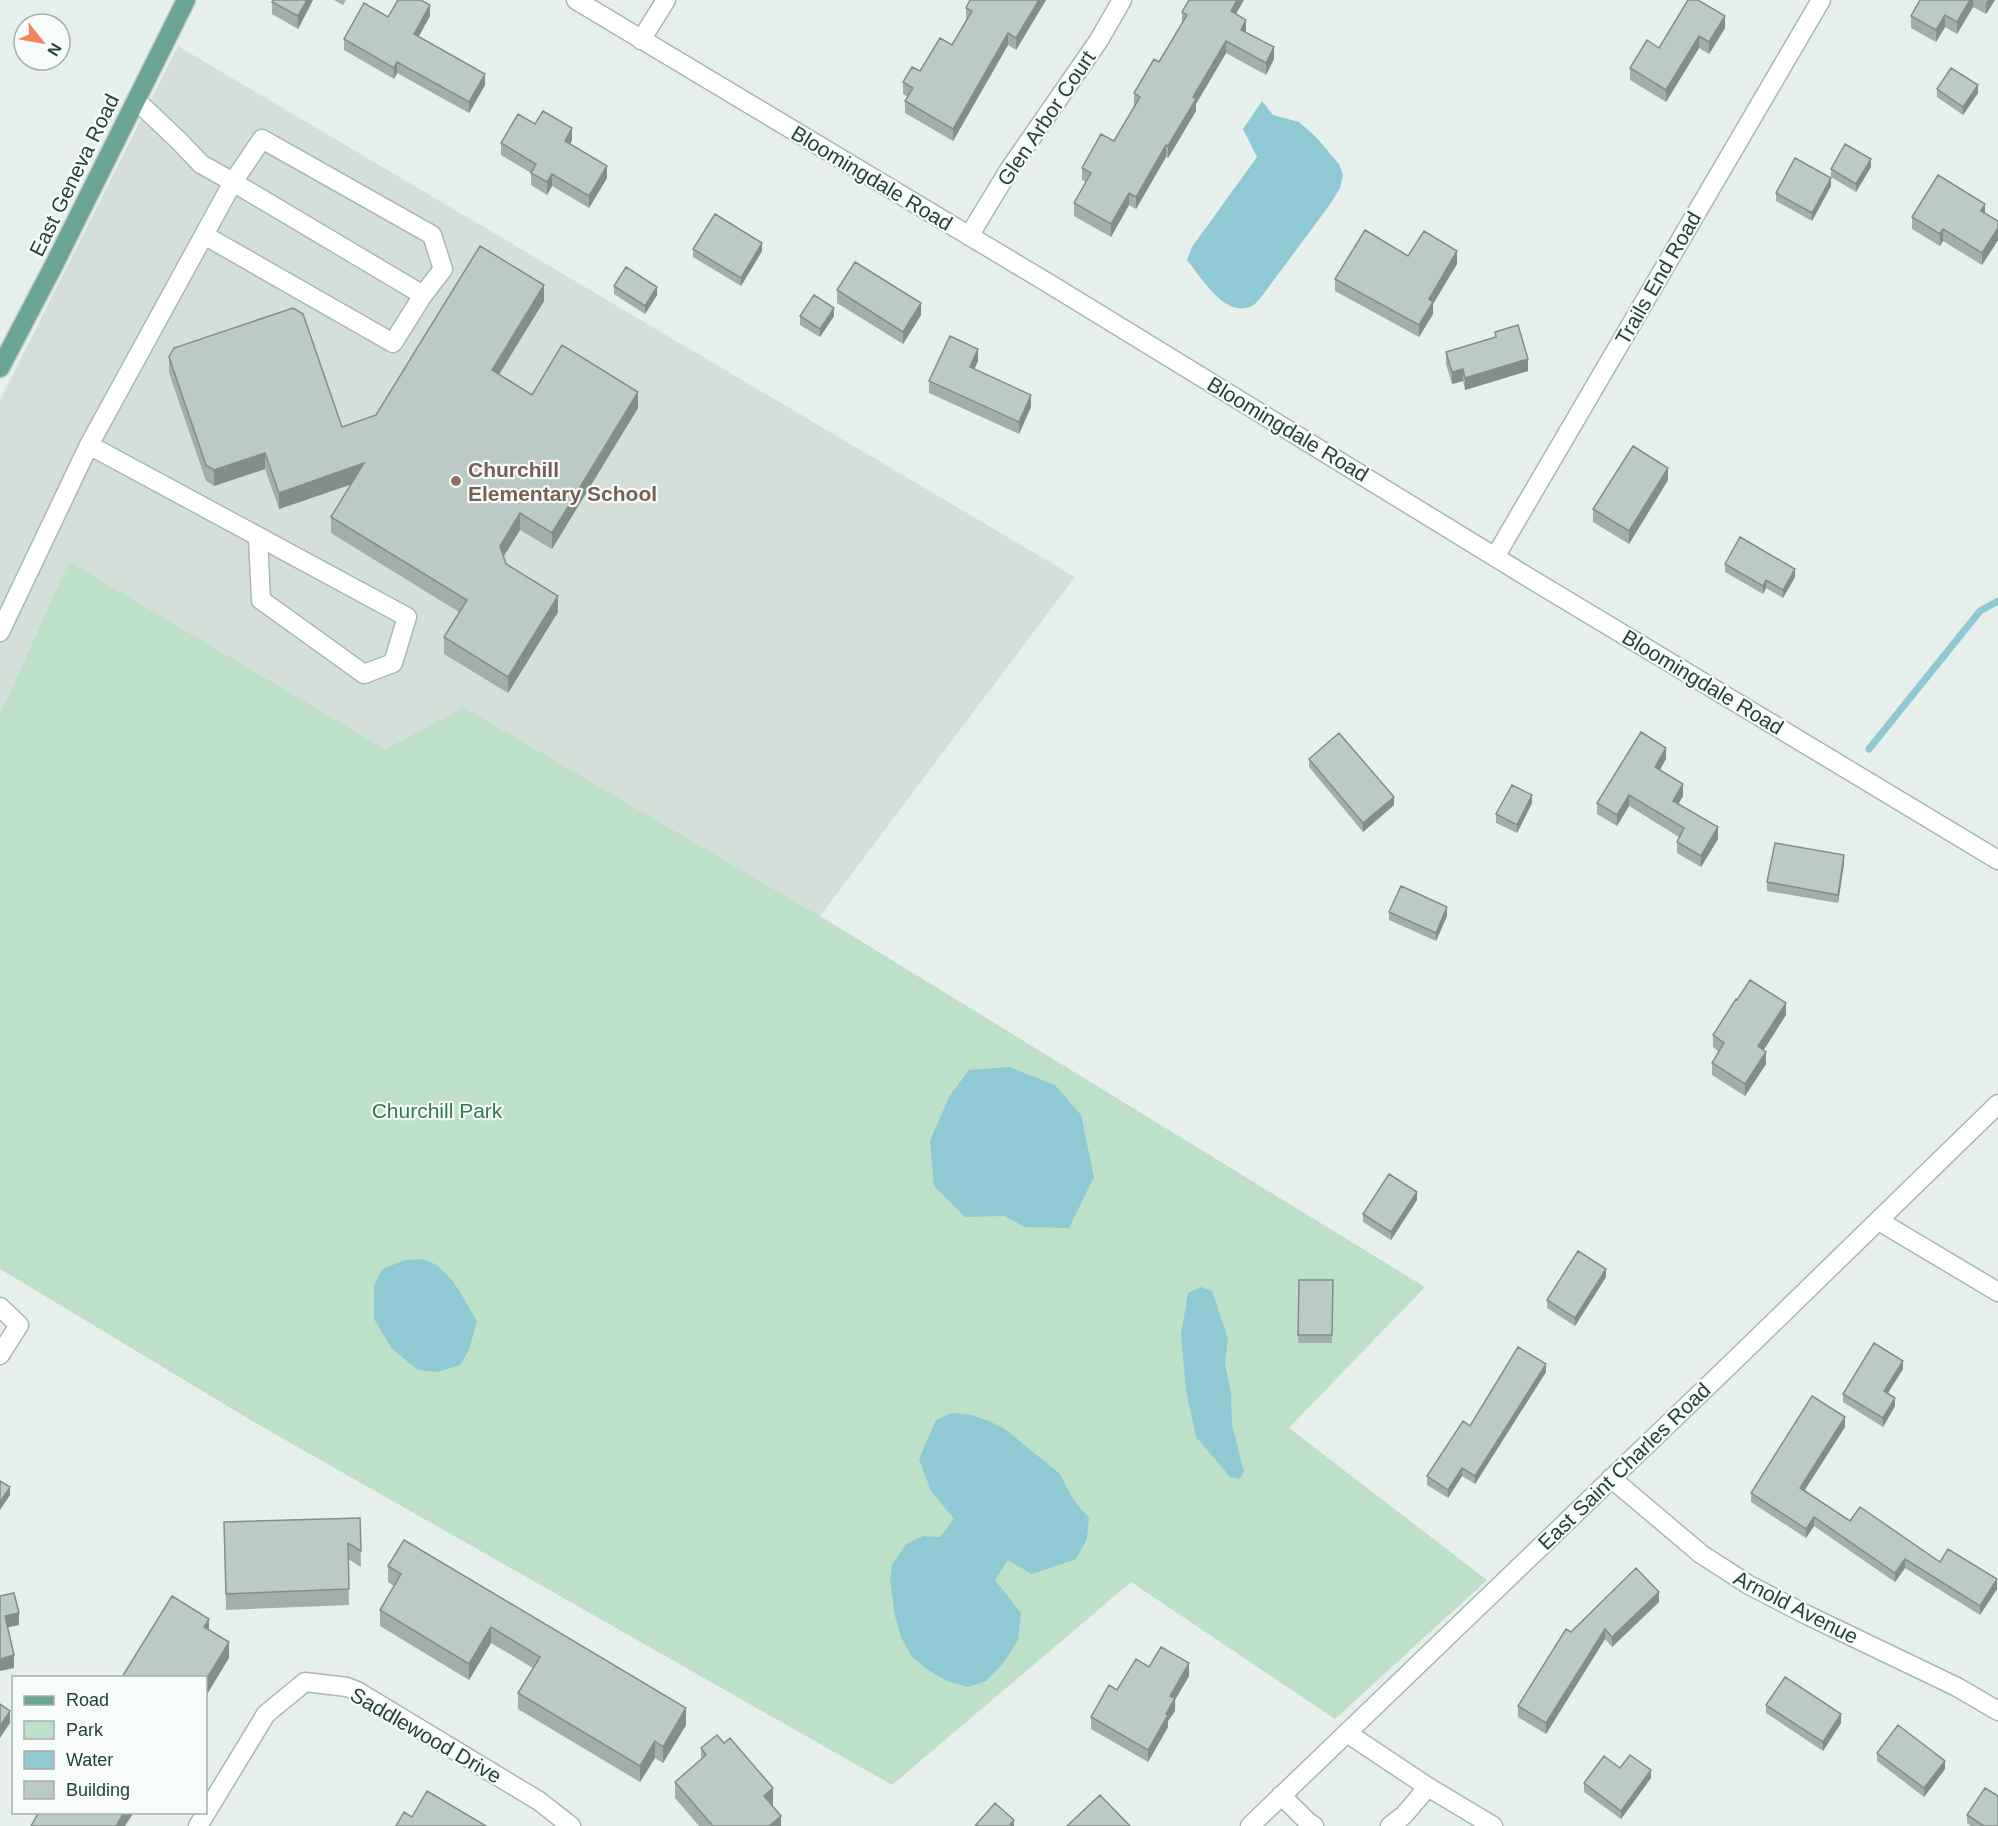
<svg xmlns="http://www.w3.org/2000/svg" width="1998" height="1826" font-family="Helvetica,sans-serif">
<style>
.built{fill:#d4dfda}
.green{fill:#bfe0c8}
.water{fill:#8ec9d4}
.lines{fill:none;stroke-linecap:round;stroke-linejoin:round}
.stream{stroke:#8ec9d4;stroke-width:7}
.minor-casing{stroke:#a8b8b2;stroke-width:21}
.major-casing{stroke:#c2cac8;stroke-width:21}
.minor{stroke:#fff;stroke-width:18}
.major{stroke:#6aa596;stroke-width:18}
.wall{fill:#a1aea9}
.shaded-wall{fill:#838d89}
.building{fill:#bbcac4;stroke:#838d89;stroke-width:1.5}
.education-dot{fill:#8d6e63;stroke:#f7fbf9;stroke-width:2}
.labels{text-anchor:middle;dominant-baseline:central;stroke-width:4.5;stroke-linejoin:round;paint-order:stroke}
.street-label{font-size:21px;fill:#24423a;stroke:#f7fbf9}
.education-label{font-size:21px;font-weight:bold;fill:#785e54;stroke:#f7fbf9;text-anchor:start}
.park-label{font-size:21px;fill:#2d7a4b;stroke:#f7fbf9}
</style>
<rect width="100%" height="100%" fill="#e6efeb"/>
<path class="built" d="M178,46L1075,577L820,916L464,707L385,749L69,561L0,714V400Z"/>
<path class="green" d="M69,561L385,749L464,707L820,916L1425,1287L1289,1428L1487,1580L1335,1719L1131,1582L892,1785L259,1425L0,1269V714Z"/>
<path class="water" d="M1262,101L1273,115L1299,122L1315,136L1339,164L1343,175L1340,188L1331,203L1262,296C1259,299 1256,304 1252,306C1225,319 1201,277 1187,260L1192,247L1257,157L1243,129Z
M1009,1067L1055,1085L1081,1115L1094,1177L1069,1228L1025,1227L1004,1216L965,1217L934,1186L930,1141L949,1097L969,1070Z
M405,1260C411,1260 419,1259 425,1260C451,1267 464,1301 477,1321L469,1350L460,1365L438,1372L418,1370L392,1349L374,1319V1286L382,1269Z
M1201,1287L1212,1291L1228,1339L1225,1363L1231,1393L1232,1424L1244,1472L1239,1479L1230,1477L1196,1437L1186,1390L1181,1334L1188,1293Z
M951,1413L972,1415L989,1421L1005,1429L1060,1474L1073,1499L1089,1518L1087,1539L1076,1559L1032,1574L1008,1560L995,1580L1021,1613L1018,1640L1002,1665L986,1681L968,1687L947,1681L928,1670L912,1657L901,1637L895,1616L890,1580L892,1565L906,1544L923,1536L940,1537L954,1519L931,1491L919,1459L936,1420Z"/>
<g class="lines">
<path class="stream" d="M1869,749L1980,611L1998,601"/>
<g class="minor-casing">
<path id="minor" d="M576,0L1053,286L1531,579L1998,860
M641,40L666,0
M204,235L393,343L423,295L443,269L432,235L262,139L233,182L423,295
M969,236L1009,170L1099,40L1122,0
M89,445L407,617L393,663L364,674L261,600L258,538
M1495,557L1821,0
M0,632L89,445L233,182L201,164L179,141L136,100
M1879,1221L1998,1292
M0,1307L19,1325L0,1355
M1611,1478L1701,1554L1749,1585L1807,1615L1957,1687L1998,1711
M1347,1733L1428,1787L1493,1826
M1281,1795L1308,1822L1314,1826
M198,1826L266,1714L305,1682L347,1687L357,1691L539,1801L571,1826
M1250,1826L1738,1357L1998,1104
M1390,1826L1404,1815L1428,1787"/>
</g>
<g class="major-casing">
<path id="major" d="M0,368L53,267L186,0"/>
</g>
<use href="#minor" class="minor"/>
<use href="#major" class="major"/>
</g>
<path class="wall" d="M273,0H313L298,29L272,14V2Z
M334,0H346L343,5Z
M970,0H1046L1016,50L1008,45L953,141L905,113V101L908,97L903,94V82L920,71L952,45L966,20V8Z
M1920,0H1995L1986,14L1973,7L1957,34L1945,27L1936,42L1911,28V16Z
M1182,12L1236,14L1246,33L1274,59L1266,75L1226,53L1196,104V111L1168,158L1166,157L1136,209L1129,205L1111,237L1074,216V203L1086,182L1082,180V168L1114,141L1135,106H1134V93L1159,62L1182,24Z
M430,16L418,37L485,85L469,113L397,73L394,79L344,50V39L388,17Z
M1725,28L1709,54L1699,48L1666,102L1630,80V68L1659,48Z
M1937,89L1978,93L1963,115L1937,97Z
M535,124L572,140L570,144L607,178L589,208L552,186L547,195L531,185V173L501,155V143Z
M1871,167L1856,192L1831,177V169Z
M1831,186L1812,221L1776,201V193Z
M1985,213L1998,221V240L1982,265L1943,241L1940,246L1912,229V217Z
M693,249L762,251L741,286L693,257Z
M1408,256L1457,264L1433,304V314L1419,337L1335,291V279Z
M614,286L657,295L645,314L614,294Z
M837,290L921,315L903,344L837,303Z
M544,301L499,374L532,395L638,408L552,549L520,530L504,556L506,564L558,612L508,693L444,654V637L459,612L331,533V517L352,484L279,509L265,469L214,486L206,481L169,373V357L342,427L376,415Z
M800,316H834L820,337L800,325Z
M1495,332L1528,371L1465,390L1463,381L1452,384L1446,364V352L1495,337Z
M978,361L974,369L1031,407L1019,434L929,393V381Z
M1668,480L1629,544L1593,522V509Z
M1725,564L1795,577L1783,598L1766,588L1763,594L1725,572Z
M1309,759L1394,805L1363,832L1309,767Z
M1666,759L1660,770L1683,796L1678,804L1718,839L1701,867L1677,853V842L1679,837L1629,806L1617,826L1597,814V803Z
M1532,803L1517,833L1496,823V814Z
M1844,864L1838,903L1767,891V882Z
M1389,912L1447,916L1436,941L1389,920Z
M1786,1015L1763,1050L1766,1064L1745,1096L1712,1075V1063L1719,1052L1713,1047V1035Z
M1417,1200L1391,1240L1363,1222V1214Z
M1606,1277L1575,1326L1547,1308V1300Z
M1299,1280H1333L1332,1343H1298Z
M1903,1369L1888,1393L1895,1406L1883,1427L1843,1402V1394Z
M1546,1372L1475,1484L1462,1476L1448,1498L1427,1485V1476L1470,1426Z
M1845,1427L1805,1490L1850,1521L1997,1589L1980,1615L1905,1568L1895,1582L1814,1526L1806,1538L1751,1502V1493Z
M360,1518L361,1567L348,1559L349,1605L226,1610L224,1522Z
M388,1566L686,1725L663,1763L655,1758L640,1782L518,1709V1693L533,1668L491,1643L469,1680L380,1626V1610L394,1586L388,1582Z
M1659,1602L1612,1647L1605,1639L1546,1734L1518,1717V1706L1571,1632Z
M1149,1667L1189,1676L1175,1700V1711L1168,1721V1727L1148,1762L1091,1729V1717L1117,1690Z
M1766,1705L1841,1723L1823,1751L1766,1713Z
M701,1748L773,1805H772L781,1826H699L675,1798V1782L701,1760Z
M1877,1753L1945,1769L1924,1797L1877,1761Z
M1620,1768L1651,1778L1621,1819L1584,1792V1783Z
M1967,1815L1998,1826H1971L1967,1823Z"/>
<path class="shaded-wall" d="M307,0H313L298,29V16Z
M1039,0H1046L1016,50V38Z
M1237,0H1244L1231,23V11Z
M1970,0H1973V7L1957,34V22Z
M1988,0H1995L1986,14V2Z
M430,5V16L414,45V34Z
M1945,15V27L1936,42V30Z
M1725,16V28L1709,54V42Z
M1246,20V32L1241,42V30Z
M1008,33V45L953,141V129Z
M1699,36V48L1666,102V90Z
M1226,41V53L1196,104V111L1168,158V146L1193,97Z
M1274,47V59L1266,75V63Z
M397,62V73L394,79V68Z
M485,74V85L469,113V102Z
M1978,85V93L1963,115V107Z
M572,128V140L565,153V141Z
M1166,145V157L1136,209V197Z
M1871,159V167L1856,192V184Z
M607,166V178L589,208V196Z
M552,174V186L547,195V182Z
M1831,178V186L1812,221V213Z
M1129,193V205L1111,237V224Z
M1985,204V216L1981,211Z
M1998,228V240L1982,265V253Z
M1943,229V241L1940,246V234Z
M762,243V251L741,286V278Z
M1457,251V264L1433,304V314L1419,337V325L1429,299Z
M544,285V301L492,386V370Z
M657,287V295L645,314V306Z
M921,303V315L903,344V332Z
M834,308V316L820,337V329Z
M978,349V361L970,379V367Z
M1528,359V371L1465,390V378Z
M1463,369V381L1452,384V372Z
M638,392V408L552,549V533Z
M1031,395V407L1019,434V422Z
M265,453V469L214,486V470Z
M364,463V480L279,509V493Z
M1668,468V480L1629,544V531Z
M520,513V530L500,562V546Z
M1795,569V577L1783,598V590Z
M1766,580V588L1763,594V586Z
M558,596V612L508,693V677Z
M1666,748V759L1655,778V767Z
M1683,784V796L1673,813V801Z
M1532,795V803L1517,833V825Z
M1629,795V806L1617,826V815Z
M1394,797V805L1363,832V823Z
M1718,827V839L1701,867V856Z
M1844,855V864L1838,903V895Z
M1447,907V916L1436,941V933Z
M1786,1003V1015L1758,1059V1046Z
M1766,1052V1064L1745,1096V1084Z
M1417,1192V1200L1391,1240V1232Z
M1606,1269V1277L1575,1326V1318Z
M1903,1361V1369L1884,1399V1391Z
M1546,1364V1372L1475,1484V1476Z
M1895,1398V1406L1883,1427V1418Z
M1845,1417V1427L1800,1497V1488Z
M1462,1468V1476L1448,1498V1490Z
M10,1487V1495L0,1510V1502Z
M1814,1517V1526L1806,1538V1529Z
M1905,1559V1568L1895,1582V1573Z
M1997,1579V1589L1980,1615V1606Z
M1659,1592V1602L1612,1647V1637Z
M19,1613V1625L5,1628V1616Z
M209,1619V1634L204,1627Z
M491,1627V1643L469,1680V1664Z
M1605,1629V1639L1546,1734V1723Z
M229,1642V1658L206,1696V1680Z
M14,1655V1668L0,1671V1659Z
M1189,1663V1676L1175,1700V1711L1168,1721V1727L1148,1762V1750L1166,1714L1170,1696Z
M686,1708V1725L663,1763V1747Z
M10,1711V1723L0,1738V1726Z
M1841,1714V1723L1823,1751V1742Z
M655,1741V1758L640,1782V1766Z
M1945,1761V1769L1924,1797V1788Z
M1651,1770V1778L1621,1819V1811Z
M773,1788V1805L764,1812V1796Z
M124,1812H134L125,1826H116Z
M781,1816V1826H769Z
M1014,1820V1826H1009Z"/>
<path class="building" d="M273,0H307L298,16L272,2Z
M398,0H421L430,5L414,34L485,74L469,102L397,62L394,68L344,39L364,3L388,17Z
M970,0H1039L1016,38L1008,33L953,129L905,101L913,88L903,82L912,67L920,71L940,38L952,45L972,11L966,8Z
M1189,0H1237L1231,11L1246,20L1241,30L1274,47L1266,63L1226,41L1193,97L1196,99L1168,146L1166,145L1136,197L1129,193L1111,224L1074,203L1091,173L1082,168L1101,134L1114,141L1140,97L1134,93L1154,59L1159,62L1187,15L1182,12Z
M1688,0H1698L1725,16L1709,42L1699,36L1666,90L1630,68L1647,40L1659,48Z
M1920,0H1970L1957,22L1945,15L1936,30L1911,16Z
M1951,68L1978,85L1963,107L1937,89Z
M543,111L572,128L565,141L607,166L589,196L552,174L547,182L531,173L536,164L501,143L518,114L535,124Z
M1845,144L1871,159L1856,184L1831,169Z
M1795,158L1831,178L1812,213L1776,193Z
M1938,175L1985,204L1981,211L1998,221V228L1982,253L1943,229L1940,234L1912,217Z
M715,214L762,243L741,278L693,249Z
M1365,230L1408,256L1424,231L1457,251L1429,299L1433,302L1419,325L1335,279Z
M480,246L544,285L492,370L532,395L562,345L638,392L552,533L520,513L500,546L506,564L558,596L508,677L444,637L467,600L331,517L364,463L279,493L265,453L214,470L206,465L169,357L174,348L293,308L303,314L342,427L376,415Z
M855,262L921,303L903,332L837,290Z
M626,267L657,287L645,306L614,286Z
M814,295L834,308L820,329L800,316Z
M1518,325L1528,359L1465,378L1463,369L1452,372L1446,352L1496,337L1495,332Z
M950,336L978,349L970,367L1031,395L1019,422L929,381Z
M1633,446L1668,468L1629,531L1593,509Z
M1740,537L1795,569L1783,590L1766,580L1763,586L1725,564Z
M1641,732L1666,748L1655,767L1683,784L1673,801L1718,827L1701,856L1677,842L1684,828L1629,795L1617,815L1597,803Z
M1339,733L1394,797L1363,823L1309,759Z
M1512,785L1532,795L1517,825L1496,814Z
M1775,843L1844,855L1838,895L1767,882Z
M1401,886L1447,907L1436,933L1389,912Z
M1750,980L1786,1003L1758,1046L1766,1052L1745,1084L1712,1063L1724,1043L1713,1035L1736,999L1737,1000Z
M1389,1174L1417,1192L1391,1232L1363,1214Z
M1578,1251L1606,1269L1575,1318L1547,1300Z
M1299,1280H1333L1332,1335H1298Z
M1874,1343L1903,1361L1884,1391L1895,1398L1883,1418L1843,1394Z
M1518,1347L1546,1364L1475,1476L1462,1468L1448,1490L1427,1476L1463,1421L1470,1426Z
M1812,1396L1845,1417L1800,1488L1850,1521L1860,1507L1940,1562L1948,1549L1997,1579L1980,1606L1905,1559L1895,1573L1814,1517L1806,1529L1751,1493Z
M0,1481L10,1487L0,1502Z
M360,1518L361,1551L348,1543L349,1589L226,1594L224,1522Z
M404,1540L686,1708L663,1747L655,1741L640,1766L518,1693L540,1657L491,1627L469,1664L380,1610L401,1574L388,1566Z
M1636,1568L1659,1592L1612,1637L1605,1629L1546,1723L1518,1706L1566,1629L1571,1632Z
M14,1593L19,1613L5,1616L14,1655L0,1659V1596Z
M172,1596L209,1619L204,1627L229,1642L206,1680V1677H122Z
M1161,1647L1189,1663L1170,1696L1175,1698L1166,1714L1168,1715L1148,1750L1091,1717L1109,1685L1117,1690L1136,1659L1149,1667Z
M1785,1677L1841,1714L1823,1742L1766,1705Z
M0,1704L10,1711L0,1726Z
M1898,1725L1945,1761L1924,1788L1877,1753Z
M717,1735L724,1743L730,1738L773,1788L764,1796L781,1816L769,1826H713L675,1782L706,1755L701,1748Z
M1630,1755L1651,1770L1621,1811L1584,1783L1604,1756L1620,1768Z
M1985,1788L1998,1796V1826H1984L1967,1815Z
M427,1791L486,1826H396L404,1812L412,1817Z
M1100,1795L1130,1826H1067Z
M995,1803L1014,1820L1009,1826H975Z
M39,1812H124L116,1826H31Z"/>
<circle class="education-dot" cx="456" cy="481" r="6"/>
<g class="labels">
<g class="street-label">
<text transform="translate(1046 118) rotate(-56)">Glen Arbor Court</text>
<text transform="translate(74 175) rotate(-64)">East Geneva Road</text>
<text transform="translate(872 178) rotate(31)">Bloomingdale Road</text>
<text transform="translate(1658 278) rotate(-60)">Trails End Road</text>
<text transform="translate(1288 429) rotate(31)">Bloomingdale Road</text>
<text transform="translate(1703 682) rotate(31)">Bloomingdale Road</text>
<text transform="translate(1624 1466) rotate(-44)">East Saint Charles Road</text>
<text transform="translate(1796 1607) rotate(27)">Arnold Avenue</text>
<text transform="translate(426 1735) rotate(30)">Saddlewood Drive</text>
</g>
<g class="education-label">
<text x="468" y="469">Churchill<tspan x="468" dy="24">Elementary School</tspan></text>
</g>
<g class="park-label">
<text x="437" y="1110">Churchill Park</text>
</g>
</g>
<rect x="12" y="1676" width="195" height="138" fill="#f7fbf9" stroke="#a3b1ad" stroke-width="1.5"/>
<rect x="24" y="1696" width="30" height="9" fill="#6aa596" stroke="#a3b1ad" stroke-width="1.5"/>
<text x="66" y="1706" font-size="18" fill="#24423a">Road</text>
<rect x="24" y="1721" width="30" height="18" fill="#bfe0c8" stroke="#a3b1ad" stroke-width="1.5"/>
<text x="66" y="1736" font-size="18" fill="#24423a">Park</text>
<rect x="24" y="1751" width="30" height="18" fill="#8ec9d4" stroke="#a3b1ad" stroke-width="1.5"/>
<text x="66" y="1766" font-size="18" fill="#24423a">Water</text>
<rect x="24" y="1781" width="30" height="18" fill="#bbcac4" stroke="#a3b1ad" stroke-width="1.5"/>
<text x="66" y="1796" font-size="18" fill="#24423a">Building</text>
<g transform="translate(42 42) rotate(121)"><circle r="28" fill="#f7fbf9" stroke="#a3b1ad" stroke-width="1.5"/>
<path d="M0-4.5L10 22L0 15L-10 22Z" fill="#f4845f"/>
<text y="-9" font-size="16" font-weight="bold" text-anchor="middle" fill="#24423a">N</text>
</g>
</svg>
